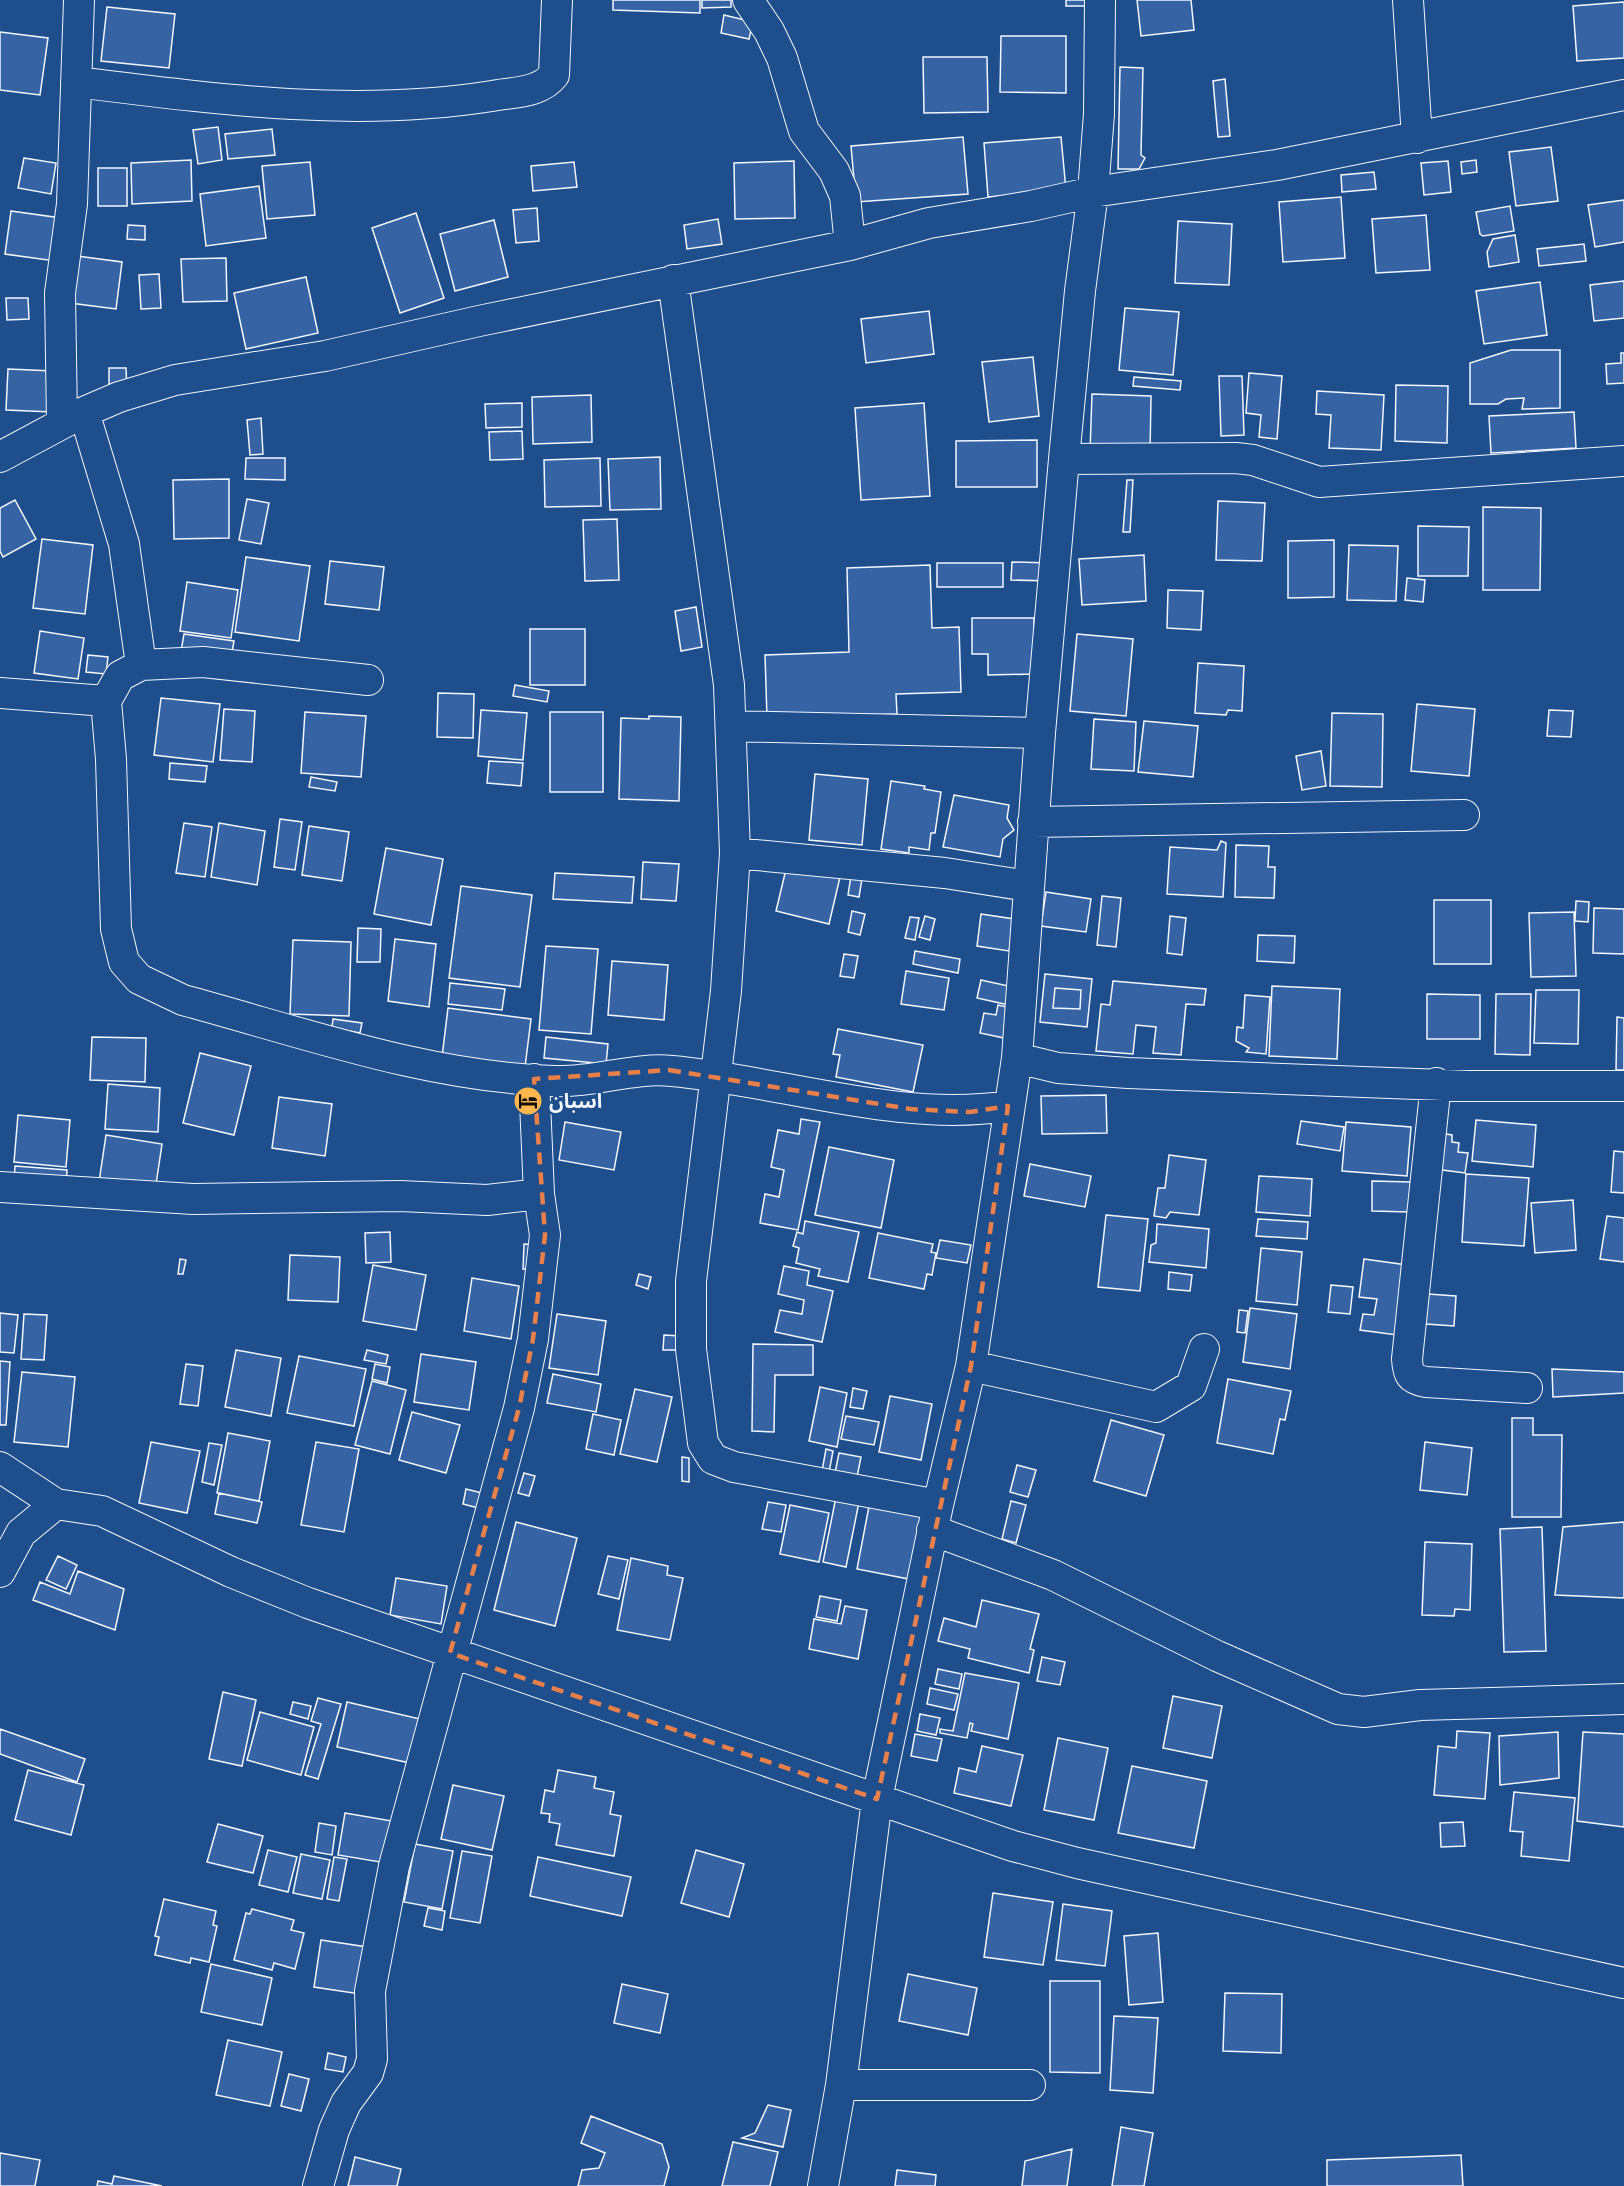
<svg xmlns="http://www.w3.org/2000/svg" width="1624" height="2186" font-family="'Libre Baskerville','Noto Sans Arabic',serif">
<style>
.building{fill:#3563a3;stroke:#f2f6ff;stroke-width:1.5}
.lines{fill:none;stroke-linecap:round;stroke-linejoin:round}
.minor-casing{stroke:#f2f6ff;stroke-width:32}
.minor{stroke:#1f4e8c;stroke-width:30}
.marked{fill:none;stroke:#ea8049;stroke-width:4.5;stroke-dasharray:12 8;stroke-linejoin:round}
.labels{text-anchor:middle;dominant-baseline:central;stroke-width:4.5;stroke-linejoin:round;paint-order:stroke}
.poi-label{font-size:20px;font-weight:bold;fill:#f2f6ff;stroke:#1f4e8c;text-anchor:start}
</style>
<rect width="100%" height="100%" fill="#1f4e8c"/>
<path class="building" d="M613,0H700V13L613,10Z
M702,0H731V7L702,8Z
M1066,0H1089V6H1066Z
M1137,0H1191L1194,30L1141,36Z
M1624,2V58L1577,61L1573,6Z
M107,7L175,14L169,68L101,61Z
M724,15L753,22L749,39L721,33Z
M0,32L48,38L40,95L0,90Z
M1001,36H1066V93L1000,92Z
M923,57H987L988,112L924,113Z
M1120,67L1143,68L1141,155L1145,158L1139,169H1118Z
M1225,79L1230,136L1218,137L1213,81Z
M218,127L222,160L198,164L193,130Z
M272,129L275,155L228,159L225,134Z
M963,137L968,194L856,202L851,146Z
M1061,137L1066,190L988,197L984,143Z
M1551,147L1558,201L1516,206L1509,152Z
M24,158L56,163L51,194L18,188Z
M191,160L192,201L132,204L131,163Z
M1476,160L1477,172L1462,174L1461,162Z
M794,161L795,218L735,219L734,163Z
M1448,161L1451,192L1424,195L1421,163Z
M310,162L315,215L267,219L262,166Z
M574,162L577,187L533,191L531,166Z
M98,168H127V206H98Z
M1374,172L1376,189L1342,192L1341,175Z
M259,186L266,238L206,246L200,194Z
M1341,197L1345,258L1283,262L1279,202Z
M1624,200V242L1595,247L1588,205Z
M1510,206L1514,231L1483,236L1480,234L1476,212Z
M537,208L539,241L516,243L513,210Z
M11,211L61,218L55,261L5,254Z
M416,213L444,298L400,313L372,228Z
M1426,215L1430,270L1376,273L1372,219Z
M718,219L722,244L687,249L684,225Z
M494,220L508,277L455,291L440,234Z
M1178,221L1232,224L1229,285L1175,283Z
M128,225L145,226V240L127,239Z
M1515,235L1519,262L1489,267L1487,252L1493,239Z
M1584,244L1586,261L1539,266L1537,249Z
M77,256L122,262L116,309L70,303Z
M226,258L227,301L183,302L181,259Z
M159,274L161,308L141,309L139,275Z
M306,277L318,333L246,349L234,293Z
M1624,281V318L1594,321L1590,285Z
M1540,282L1547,335L1484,344L1476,291Z
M6,298H28L29,319L7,320Z
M1125,308L1179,312L1173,375L1119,370Z
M929,311L934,354L866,363L861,319Z
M1511,350H1560V408L1522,409L1524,398L1506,399L1498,404H1470V363Z
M1621,353H1624V383L1607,384L1606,364L1621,363Z
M1033,357L1039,416L989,422L982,362Z
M109,368H126L127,392L109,393Z
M8,369L53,371L52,412L6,410Z
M1249,373L1282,376L1277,439L1259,437L1261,415L1246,413Z
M1219,376H1242L1244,435L1221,436Z
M1134,377L1181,381L1180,390L1133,386Z
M1396,385L1448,386L1447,443L1395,441Z
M1317,391L1384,395L1381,450L1329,448L1331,415L1316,414Z
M1092,394L1151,396L1150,454L1090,452Z
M591,395L592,442L533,444L532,397Z
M522,403V427L486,428L485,404Z
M924,403L930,496L861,500L855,408Z
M1574,412L1576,448L1491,453L1489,416Z
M261,418L263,454L250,455L247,420Z
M522,431L523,459L490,460L489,432Z
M1037,440V487H956V441Z
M660,457L661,509L610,510L608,459Z
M246,458H285V480L245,479Z
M600,458L601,506L545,507L544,460Z
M229,479V538L174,539L173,480Z
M1127,480H1133L1130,532H1123Z
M247,499L269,503L261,544L239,540Z
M15,500L36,539L3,557L0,551V508Z
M1218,501L1265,503L1262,561L1216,560Z
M1483,507L1541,508L1540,590H1483Z
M617,519L619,580L585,581L583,520Z
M1418,526L1469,527L1468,576H1418Z
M42,539L93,545L85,614L33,608Z
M1334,540V597L1288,598V541Z
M1349,545L1398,546L1396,601L1347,600Z
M1144,555L1146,601L1082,605L1079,559Z
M246,557L310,566L299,641L235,632Z
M330,561L384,567L379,610L325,604Z
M1012,562L1052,563L1051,581L1011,580Z
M937,563H1003V587H937Z
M930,565L932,628L959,627L961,692L896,694L897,714L767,718L765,655L849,652L847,568Z
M1407,578L1425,580L1423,602L1405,600Z
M187,582L238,590L231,638L180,631Z
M1168,590L1203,591L1201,630L1167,628Z
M696,607L702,647L681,651L675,611Z
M972,618H1034V674L988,675V654H972Z
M530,629H585V685H530Z
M40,631L84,638L78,679L34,673Z
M184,634L234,641L231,658L181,651Z
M1077,634L1133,639L1126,716L1070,711Z
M88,655L108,657L106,674L86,672Z
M1198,663L1244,666L1242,711L1228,710L1226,715L1195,713Z
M515,685L549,691L547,702L513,696Z
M438,693L474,694L473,738L437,737Z
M161,698L220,704L213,762L154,755Z
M1417,704L1475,709L1469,776L1411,771Z
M224,709L255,711L252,762L220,760Z
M481,710L527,713L523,760L478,756Z
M1549,710L1573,711L1571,737L1547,736Z
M305,712L366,716L361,777L301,773Z
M550,712H603V792H550Z
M1332,713L1383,714L1382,787L1330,786Z
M649,716L681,717L679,801L619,799L621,718L649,719Z
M1094,719L1136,722L1134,771L1091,769Z
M1144,721L1198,726L1193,777L1138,772Z
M1321,751L1326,786L1302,790L1296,756Z
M489,761L523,763L521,786L487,783Z
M170,763L207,766L205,782L169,779Z
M815,774L868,779L862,845L809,840Z
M311,777L337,782L335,791L309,787Z
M891,781L925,786L924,789L941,792L935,833H931L929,850L909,847V853L881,849Z
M954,795L1009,805L1007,818L1014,830L1003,839L1000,857L943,847Z
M280,819L302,822L295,870L274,867Z
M184,823L212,827L205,877L176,873Z
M219,823L265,831L257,885L211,877Z
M309,826L349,832L342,881L302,875Z
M1221,841L1226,843L1223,897L1167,894L1170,847L1217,850Z
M1236,845L1269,846L1268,867H1275L1274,898L1235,897Z
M386,848L443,859L431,925L374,914Z
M643,862L679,864L676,901L641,899Z
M787,865L840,877L829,924L776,911Z
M555,873L634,877L632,903L553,899Z
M851,876L862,878L859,897L848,895Z
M461,886L532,895L520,987L449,978Z
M1046,892L1091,899L1086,932L1041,926Z
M1102,896L1121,898L1116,947L1097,945Z
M1434,900H1491V964H1434Z
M1576,901L1589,902L1588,922L1575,921Z
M1594,908L1624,909V954L1593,953Z
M852,911L865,914L860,935L848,932Z
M1574,912L1576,976L1531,977L1529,913Z
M981,914L1014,919L1009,951L977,946Z
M925,916L935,919L930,940L919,937Z
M1170,916L1186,918L1182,955L1167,953Z
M910,917L919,918L915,940L905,938Z
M358,928L381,929L380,962H357Z
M1258,935L1295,936L1294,963L1257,961Z
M395,939L436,944L429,1007L388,1001Z
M293,940L351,942L349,1016L290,1014Z
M546,946L598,949L591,1034L539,1030Z
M915,951L960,959L958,973L913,964Z
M844,954L858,956L854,978L840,976Z
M612,961L668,965L664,1020L608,1015Z
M906,971L949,978L944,1010L901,1004Z
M1045,974L1092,979L1087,1027L1040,1022Z
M981,980L1013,987L1009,1005L977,998Z
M1113,981L1206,989L1204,1005L1186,1004L1181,1055L1153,1053L1156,1027L1136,1025L1133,1054L1096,1051L1101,1004L1110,1005Z
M450,983L505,989L502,1010L448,1004Z
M1272,986L1340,989L1337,1059L1269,1056Z
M1055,988L1081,990L1080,1009L1053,1008Z
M1536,990H1579L1578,1044L1534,1043Z
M1427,994L1480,995V1039H1427Z
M1496,994H1531L1530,1055L1495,1054Z
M1245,995L1270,997L1266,1054L1246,1052L1249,1048L1236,1041L1237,1027L1243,1028Z
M998,1005L1011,1008L1004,1038L980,1033L984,1013L996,1015Z
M448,1008L531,1019L525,1067L442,1057Z
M1617,1017L1624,1018V1070H1616Z
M333,1019L362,1023L360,1033L332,1028Z
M838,1029L923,1045L913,1092L836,1077L840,1055L833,1054Z
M92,1037L146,1038L145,1082L90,1080Z
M546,1037L608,1044L606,1064L544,1058Z
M200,1053L251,1066L234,1135L183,1123Z
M108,1084L160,1088L158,1132L105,1129Z
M1106,1095L1107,1133L1042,1134L1041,1096Z
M279,1097L332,1104L325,1156L272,1148Z
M18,1115L70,1120L66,1167L14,1162Z
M801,1119L820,1122L798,1230L760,1223L765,1194L779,1197L784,1170L771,1167L778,1130L799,1134Z
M1476,1120L1536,1125L1533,1167L1472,1161Z
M1301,1121L1344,1127L1340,1151L1297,1144Z
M565,1122L621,1132L614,1170L559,1160Z
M1346,1122L1411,1127L1407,1176L1342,1171Z
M1440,1133L1452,1135V1142L1459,1143L1458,1152L1468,1153L1465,1173L1435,1169Z
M106,1135L162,1144L155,1191L99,1182Z
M829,1147L894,1160L881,1228L815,1215Z
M1614,1151L1624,1152V1193L1611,1192Z
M1169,1155L1206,1160L1199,1215L1170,1212L1166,1218L1154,1216L1158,1188H1165Z
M1030,1164L1091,1176L1085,1207L1024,1196Z
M15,1166L67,1170L66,1186L14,1181Z
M1466,1174L1529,1178L1524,1246L1462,1242Z
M1259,1176L1312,1179L1310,1216L1256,1212Z
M1372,1181L1411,1182L1410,1212L1372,1211Z
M1573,1200L1576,1250L1535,1253L1531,1203Z
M1106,1215L1148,1219L1140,1291L1098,1287Z
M1607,1216L1624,1218V1262L1600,1259Z
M1258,1219L1308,1222L1307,1239L1256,1236Z
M805,1221L859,1232L848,1282L818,1276L820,1269L796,1263L799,1248L793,1246L797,1232L803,1234Z
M1157,1224L1209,1229L1206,1268L1149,1262L1151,1245L1156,1243Z
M390,1232L391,1262L366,1263L365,1233Z
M878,1233L933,1244L931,1252L936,1253L932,1275L927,1274L924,1289L869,1278Z
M940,1240L971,1245L967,1263L936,1258Z
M524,1244L538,1245L536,1270L523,1269Z
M1261,1248L1302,1252L1297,1305L1256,1301Z
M290,1255L340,1257L338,1302L288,1300Z
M180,1259L186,1260L183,1274H178Z
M1364,1259L1407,1265L1397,1335L1360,1330L1363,1314L1374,1315L1377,1299L1359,1297Z
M373,1265L426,1275L416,1330L363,1321Z
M784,1266L809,1271L807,1285L833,1291L822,1342L775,1332L780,1310L802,1314L804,1300L778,1294Z
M1169,1272L1192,1275L1190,1291L1168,1289Z
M639,1274L651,1277L648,1289L636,1285Z
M472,1278L519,1286L511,1339L464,1331Z
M1331,1285L1353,1287L1350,1314L1328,1312Z
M1428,1294L1456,1296L1454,1326L1426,1324Z
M1250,1308L1297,1314L1290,1369L1243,1362Z
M1239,1310L1248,1311L1245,1333L1237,1332Z
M0,1313L18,1315L14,1353L0,1352Z
M24,1314L47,1315L44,1360L21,1359Z
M557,1314L606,1321L598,1375L549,1368Z
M664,1335L680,1336L679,1350H663Z
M753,1344L813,1345V1375H775L774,1432L752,1431Z
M236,1350L281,1358L271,1416L225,1407Z
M367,1350L388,1355L386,1364L364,1360Z
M421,1354L476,1362L469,1410L414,1402Z
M299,1356L366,1369L354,1426L287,1413Z
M0,1361L10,1362L6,1425H0Z
M186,1364L203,1366L198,1406L180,1404Z
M375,1364L390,1367L387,1383L372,1379Z
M1552,1369L1624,1372V1393L1553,1397Z
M22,1372L75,1377L68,1447L14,1442Z
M553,1374L601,1384L596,1412L547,1403Z
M1228,1379L1291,1391L1285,1420L1280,1419L1273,1454L1217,1443Z
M372,1381L406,1390L390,1454L355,1445Z
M820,1387L847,1393L837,1447L809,1441Z
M853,1388L867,1391L863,1409L850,1407Z
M635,1389L672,1397L657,1462L620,1454Z
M890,1396L932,1404L921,1460L879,1452Z
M412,1412L460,1425L446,1473L399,1460Z
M593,1414L621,1420L614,1455L586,1449Z
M846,1416L879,1422L874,1445L841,1439Z
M1512,1418H1533V1435H1562L1561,1517H1512Z
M1111,1420L1164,1435L1146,1496L1094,1481Z
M228,1433L270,1441L259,1501L217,1493Z
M151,1442L200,1451L187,1513L139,1503Z
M316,1442L359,1449L344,1532L301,1525Z
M1425,1442L1472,1448L1467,1495L1420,1490Z
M209,1443L222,1445L214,1485L202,1482Z
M826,1449L833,1451L827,1483L820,1482Z
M839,1453L861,1457L855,1487L833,1483Z
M682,1457L689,1458V1482L682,1481Z
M1017,1465L1036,1470L1028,1497L1010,1492Z
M524,1473L535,1476L529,1496L518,1493Z
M466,1489L486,1494L482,1509L463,1504Z
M837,1492L860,1497L846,1567L823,1562Z
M219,1493L262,1502L257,1523L215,1514Z
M871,1496L928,1508L914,1580L857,1569Z
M1011,1501L1026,1505L1016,1543L1002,1539Z
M768,1502L786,1505L781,1532L762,1529Z
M790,1505L829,1513L819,1562L780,1554Z
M516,1522L577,1538L555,1626L494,1610Z
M1624,1522V1598L1555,1595L1563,1527Z
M1542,1527L1546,1651L1504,1652L1500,1529Z
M1425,1542L1472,1544L1470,1610L1455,1609L1454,1616L1422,1615Z
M58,1556L77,1565L66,1589L46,1580Z
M608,1556L628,1560L619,1599L598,1594Z
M631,1558L668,1566L667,1575L683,1578L670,1640L617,1630Z
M78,1571L124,1589L115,1630L33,1600L40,1582L70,1594Z
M396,1578L447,1586L441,1624L390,1615Z
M820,1596L841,1600L837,1621L816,1617Z
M982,1600L1039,1614L1030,1649L1034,1650L1029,1673L968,1658L970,1649L938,1641L944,1618L976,1627Z
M845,1606L867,1610L858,1659L809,1649L814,1619L841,1624Z
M1042,1657L1065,1662L1060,1685L1037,1681Z
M938,1669L962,1674L959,1689L935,1684Z
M965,1673L1019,1683L1008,1739L971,1731L973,1724L970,1723L967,1738L940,1733V1729L953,1731Z
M930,1688L958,1694L954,1710L927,1704Z
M223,1692L256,1700L242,1766L209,1759Z
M1173,1696L1222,1706L1212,1758L1163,1748Z
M318,1698L341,1704L318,1779L305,1775L321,1724L311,1721Z
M293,1702L311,1706L308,1719L290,1714Z
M347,1702L420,1719L410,1763L337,1747Z
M260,1712L314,1727L301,1775L247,1760Z
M920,1714L940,1718L936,1735L917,1731Z
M0,1729L85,1759L77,1782L0,1754Z
M1457,1731L1490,1733L1485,1799L1434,1795L1438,1746L1456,1748Z
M1558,1732L1559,1778L1500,1785L1499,1736Z
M1583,1732L1624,1734V1827L1577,1821Z
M915,1734L942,1739L937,1761L911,1756Z
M1058,1738L1108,1748L1094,1820L1044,1810Z
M982,1746L1023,1755L1011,1806L954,1793L959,1768L976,1772Z
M1132,1766L1207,1781L1194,1848L1118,1833Z
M28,1770L84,1785L71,1835L15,1820Z
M558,1770L596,1777L594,1788L614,1792L610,1814L621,1816L614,1856L556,1845L560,1824L549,1822L550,1814L541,1813L545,1790L554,1792Z
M453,1785L504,1796L492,1850L441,1839Z
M1514,1792L1575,1798L1569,1861L1521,1856L1523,1832L1510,1831Z
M345,1813L392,1821L386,1863L338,1855Z
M1463,1822L1465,1846L1441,1847L1440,1823Z
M319,1823L336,1826L332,1855L315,1852Z
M218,1824L263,1836L253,1873L207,1862Z
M415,1844L453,1851L442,1909L404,1902Z
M268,1850L297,1857L288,1892L259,1885Z
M696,1850L744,1864L729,1917L681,1903Z
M462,1851L492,1856L480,1923L450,1918Z
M301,1854L330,1860L322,1899L293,1893Z
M334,1857L347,1859L339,1901L327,1899Z
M538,1857L631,1877L622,1916L530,1896Z
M993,1893L1053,1902L1043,1965L984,1957Z
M164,1899L216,1911L213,1925L217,1926L209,1962L191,1958L190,1963L155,1955L159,1937L155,1936Z
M1063,1904L1112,1911L1105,1966L1056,1960Z
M428,1908L445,1911L442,1930L424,1926Z
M252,1909L294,1920L291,1930L304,1933L295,1969L274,1963L272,1970L234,1960L246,1913L250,1914Z
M1158,1933L1163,2002L1129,2005L1124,1936Z
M321,1940L367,1947L360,1994L314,1987Z
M211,1964L272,1978L262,2025L201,2012Z
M908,1974L977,1988L968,2035L899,2021Z
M1050,1981H1100V2073L1050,2072Z
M622,1984L668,1994L660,2033L614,2023Z
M1225,1993L1282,1994L1281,2053L1223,2051Z
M1114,2016L1158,2018L1153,2093L1110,2090Z
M228,2040L282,2052L270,2106L216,2095Z
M328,2053L346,2057L343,2072L325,2069Z
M289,2074L309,2079L301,2111L281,2106Z
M768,2105L791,2110L783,2147L742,2138L755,2133Z
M591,2116L662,2144L669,2167L664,2186H578L582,2170L599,2168L605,2153L581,2143Z
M1121,2127L1153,2133L1144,2186H1112Z
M733,2142L778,2152L770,2186H722Z
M1072,2149L1067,2186H1022L1025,2161Z
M0,2153L40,2160L35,2186H0Z
M1461,2155L1463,2186H1327V2160Z
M355,2157L401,2169L397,2186H348Z
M897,2170L936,2175L935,2186H895Z
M114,2176L162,2186H97L98,2181L112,2184Z"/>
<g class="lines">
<g class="minor-casing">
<path id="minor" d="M748,0L769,31L782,58L804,131L834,171L845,196L850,245
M1408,0L1417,138
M76,82C214,99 353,118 492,96C514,92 540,93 554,75L557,0
M673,280L729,685L735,853L726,991L691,1281V1349L703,1443L713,1459L734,1467L938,1505
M84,412L124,544L141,665L203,662L368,680
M62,422L60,293L72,204L79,0
M0,457L84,412L119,397L175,380L325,356L479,321L850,245L929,223L1031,206L1093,192L1277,165L1624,95
M1064,459L1236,458L1253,460L1319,482L1624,461
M141,665L120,676L106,701L111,759L116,929L124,962L139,979L183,1000C305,1033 427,1077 554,1081C593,1083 633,1067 672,1071C781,1081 899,1123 1008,1106
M0,693L106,701
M731,726L1040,733
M1033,822L1464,815
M735,853L945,873L1028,886
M1017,1058L1058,1068L1128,1073L1470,1086H1624
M1436,1083L1407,1359C1408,1375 1410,1379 1426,1382L1527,1388
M0,1187L193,1199L400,1196L487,1200L539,1194
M971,1366L1156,1407L1191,1386L1204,1349
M0,1467L56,1504L102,1511L231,1572L308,1603L1013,1846L1077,1863L1624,1983
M932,1530L1053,1575L1217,1656L1338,1709L1364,1712L1420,1705L1624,1699
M0,1572L21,1533L56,1504
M841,2085H1030
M318,2186L334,2130L346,2103L368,2073L372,2059L370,1991L394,1866L519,1408L533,1339L545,1235L539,1194L534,1079
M823,2186L841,2085L877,1799L938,1505L971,1366L1017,1058L1040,733L1064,459L1080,291L1093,192L1099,114L1100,0"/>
</g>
<use href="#minor" class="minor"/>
</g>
<path class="marked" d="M669,1070L910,1109L970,1112L1008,1106L971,1366L877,1799L450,1653L519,1408L533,1339L545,1235L534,1079Z"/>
<defs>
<g id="hotel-disc" transform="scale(1.5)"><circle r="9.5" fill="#ffb74d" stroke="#1f4e8c"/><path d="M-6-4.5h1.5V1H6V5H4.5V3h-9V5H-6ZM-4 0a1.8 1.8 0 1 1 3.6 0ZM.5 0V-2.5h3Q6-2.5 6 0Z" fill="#111"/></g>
</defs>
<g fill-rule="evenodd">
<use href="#hotel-disc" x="528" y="1101"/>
</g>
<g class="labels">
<g class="poi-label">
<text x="549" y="1101">اسبان</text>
</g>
</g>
</svg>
